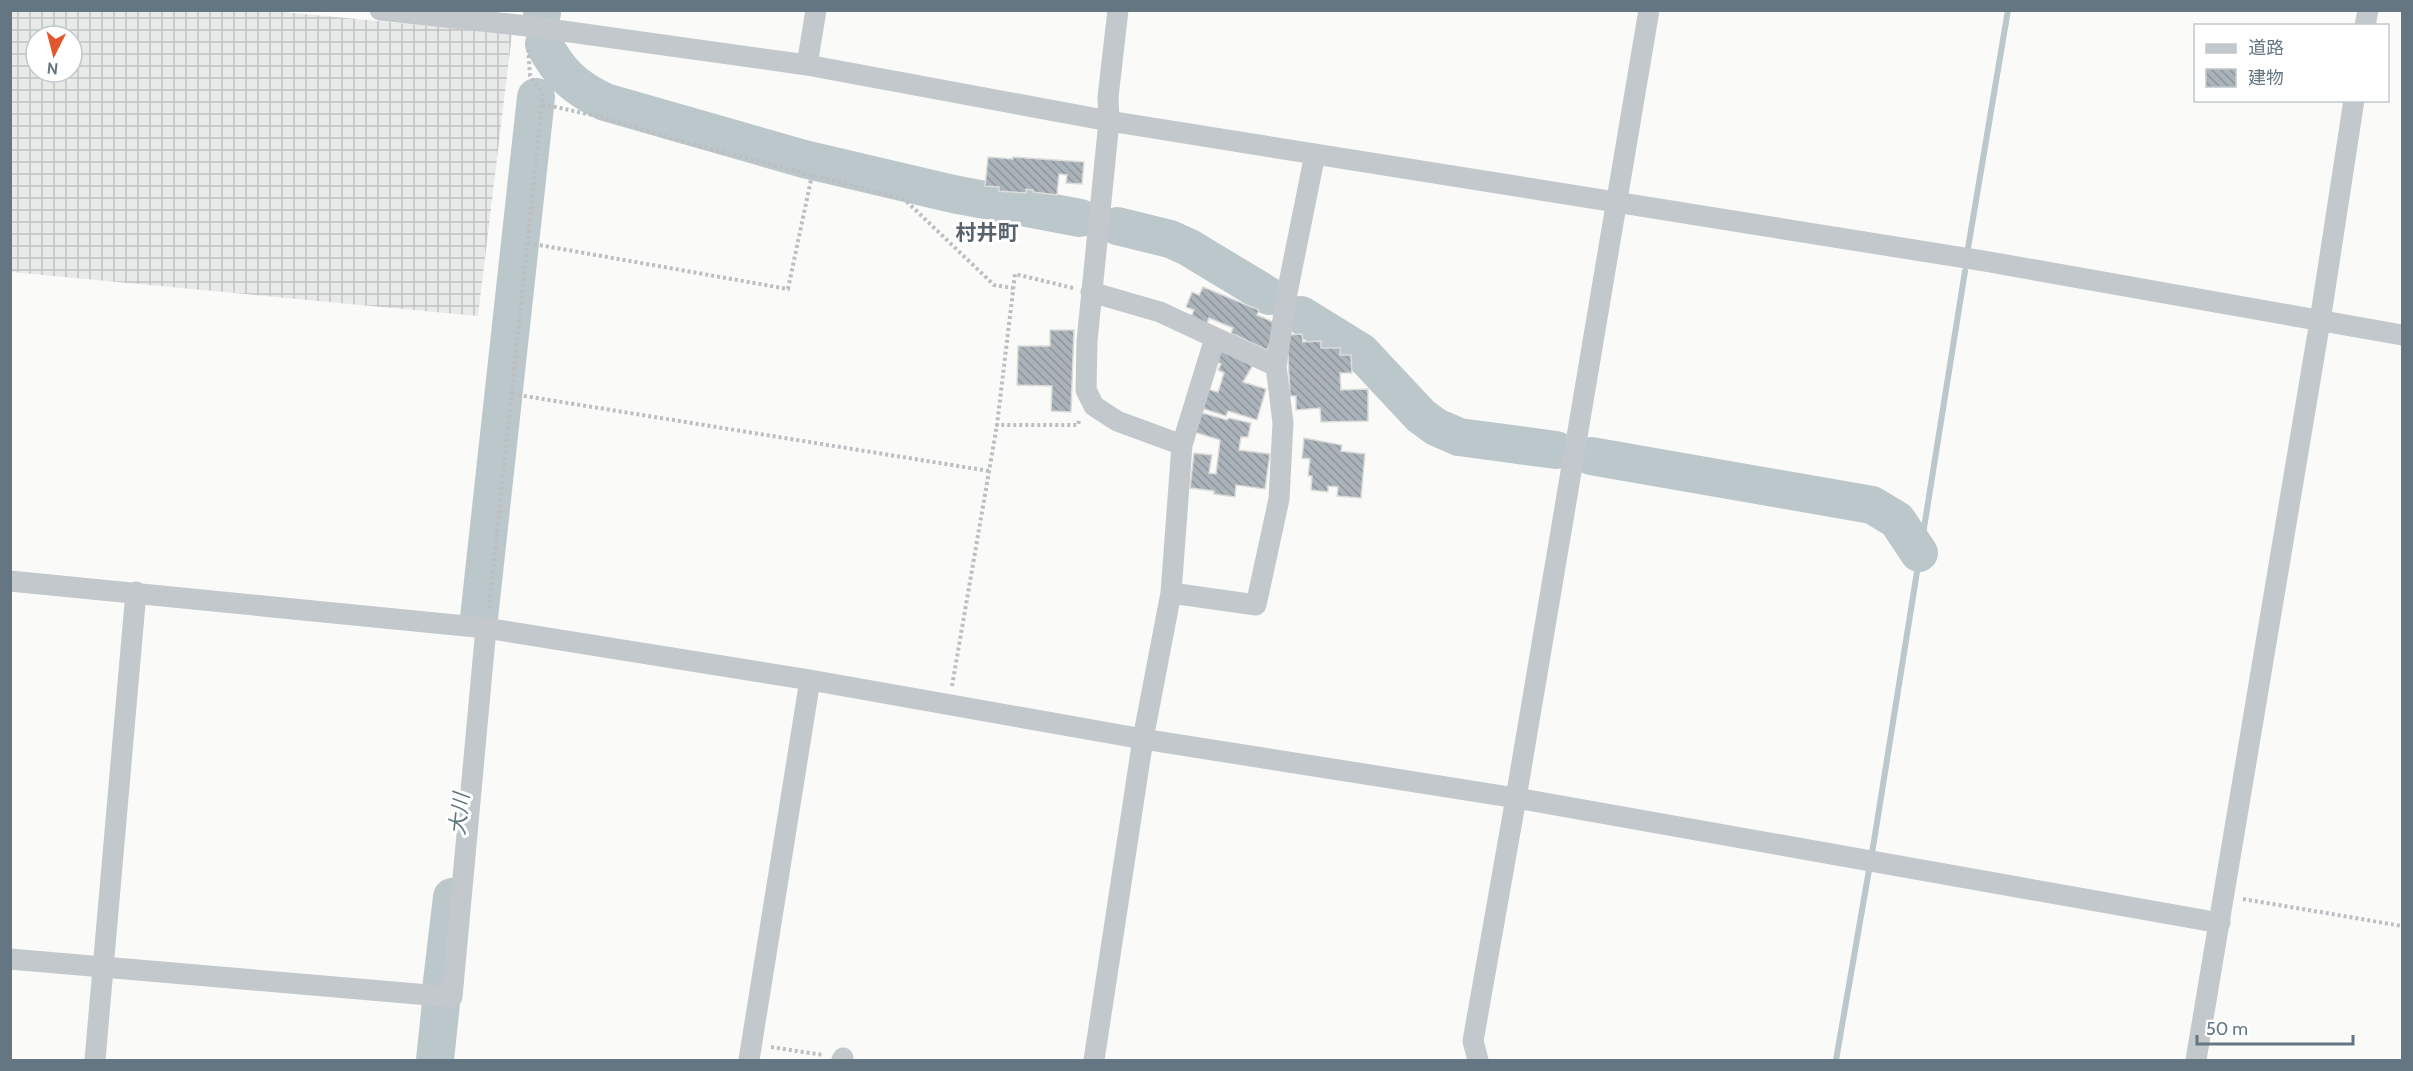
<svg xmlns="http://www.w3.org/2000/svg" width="2413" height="1071" font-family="Cabin,'Noto Sans JP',sans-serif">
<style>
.industrial{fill:url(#industrial-grid);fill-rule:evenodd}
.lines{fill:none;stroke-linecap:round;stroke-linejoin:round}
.stream{stroke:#bbc7cb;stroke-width:6}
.river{stroke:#bbc7cb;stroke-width:38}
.building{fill:url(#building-back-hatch);stroke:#dcdcda;stroke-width:1.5}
.path{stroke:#bbbfc2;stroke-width:4;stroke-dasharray:3 3;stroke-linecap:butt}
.minor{stroke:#c3c8cc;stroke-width:21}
.labels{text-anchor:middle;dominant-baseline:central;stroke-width:6;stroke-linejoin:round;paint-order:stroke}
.neighbourhood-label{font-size:21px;font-weight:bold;fill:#57646e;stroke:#fff}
.water-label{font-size:21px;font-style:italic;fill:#60757c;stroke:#fff}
</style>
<defs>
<pattern id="industrial-grid" width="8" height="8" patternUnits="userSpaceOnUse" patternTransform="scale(1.5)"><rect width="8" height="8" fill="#e8e9e9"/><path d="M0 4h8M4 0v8" fill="none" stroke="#c0c1c2"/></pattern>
<pattern id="building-back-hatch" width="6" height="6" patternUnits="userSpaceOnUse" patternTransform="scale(1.5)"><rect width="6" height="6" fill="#aab3b9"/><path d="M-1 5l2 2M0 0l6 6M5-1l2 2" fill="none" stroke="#8e969c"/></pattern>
</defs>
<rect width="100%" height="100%" fill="#fafaf8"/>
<path class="industrial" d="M263,10L512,34L478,316L11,272L10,11ZM36,36H72V72H36Z"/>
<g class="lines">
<path class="stream" d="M1968,248L2008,10
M1836,1060L1874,841L1965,271"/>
<path class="river" d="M542,13V10
M544,44C559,73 575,88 605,102L804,159L953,194L1080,218
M1117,226L1170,239L1188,247L1269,296
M1301,315L1361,352L1421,416L1436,427L1459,437L1556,450
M1591,456L1872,505L1897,520L1919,553
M479,618L536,97
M441,990L452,897
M435,1060L441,1003"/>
</g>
<path class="building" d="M988,157L1013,159V157L1084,162L1082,184L1066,183L1067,175L1059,174L1057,195L1033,192V190L1026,189V193L999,191V187L985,186Z
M1203,287L1259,310L1257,315L1278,324L1267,350L1231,333L1233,328L1209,318L1206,326L1190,319L1194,310L1186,307L1192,292L1199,295Z
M1050,330H1074L1071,412L1051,411L1052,386L1017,385L1018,346H1050Z
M1302,334L1303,342L1321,341V348H1340V355H1351L1352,373H1340L1341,390L1368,389V421L1321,422L1320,408L1296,410V396H1290L1287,335Z
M1222,350L1253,365L1243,382L1266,389L1257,420L1228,411L1226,416L1201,408L1207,389L1218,392L1224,373L1218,370L1221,364L1216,361Z
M1199,412L1227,420L1229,418L1251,423L1248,437H1241L1239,450L1270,454L1265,489L1236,485L1235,497L1214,494V491L1190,488L1194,453L1212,455L1209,473L1216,474L1220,440L1194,432Z
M1304,438L1342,445L1341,451L1365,454L1361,498L1337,496L1338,487L1328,486V492L1311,490L1312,476H1308L1310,459L1302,458Z"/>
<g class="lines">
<path class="path" d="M542,104L601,117L680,141L904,199L994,285L1013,288
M528,243L788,289L812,175
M1073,288L1015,274L997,425H1078L1079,420
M512,394L989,471
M489,609L543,94L530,76L528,45
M952,686L997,425
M2243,899L2402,926
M771,1047L823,1055"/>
<path class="minor" d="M380,10L527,26L807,65L1109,121L1984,261L2402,335
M2365,26L2368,10
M807,65L816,10
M1091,292L1160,312L1276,366L1283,423L1279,499L1256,605L1171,593
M1276,366L1287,293L1315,154
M1182,445L1215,338
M10,581L486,628L810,680L1143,739L1516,798L2220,923
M10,959L452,997L486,628
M95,1060L136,592
M749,1060L810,680
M842,1060L843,1058
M1094,1060L1143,739L1171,593L1182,445L1117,421L1094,406L1086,390L1087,341L1109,121L1108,97L1118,10
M1478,1060L1473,1041L1516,798L1649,10
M2196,1060L2320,321L2354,100"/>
</g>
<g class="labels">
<g class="neighbourhood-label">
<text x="987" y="232">村井町</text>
</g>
<g class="water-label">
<text transform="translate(459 814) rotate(-84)">大川</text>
</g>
</g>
<rect width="2413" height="1071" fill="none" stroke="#657683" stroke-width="24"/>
<rect x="2194" y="24" width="195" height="78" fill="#ffffff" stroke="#c1c8cd" stroke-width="1.5"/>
<rect x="2206" y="44" width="30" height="9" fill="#c3c8cc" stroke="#c1c8cd" stroke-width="1.5"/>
<text x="2248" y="54" font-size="18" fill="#657683">道路</text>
<rect x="2206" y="69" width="30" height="18" fill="url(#building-back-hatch)" stroke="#c1c8cd" stroke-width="1.5"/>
<text x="2248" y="84" font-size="18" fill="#657683">建物</text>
<g transform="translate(54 54) rotate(186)"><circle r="28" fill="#ffffff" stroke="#c1c8cd" stroke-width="1.5"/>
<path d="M0-4.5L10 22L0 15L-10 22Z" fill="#e4572e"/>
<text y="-9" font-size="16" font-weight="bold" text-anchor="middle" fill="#657683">N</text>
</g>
<path d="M2197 1035v9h156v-9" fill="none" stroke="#657683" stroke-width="3"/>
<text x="2206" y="1035" font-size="18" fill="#657683" stroke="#ffffff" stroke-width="4.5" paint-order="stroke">50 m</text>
</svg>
